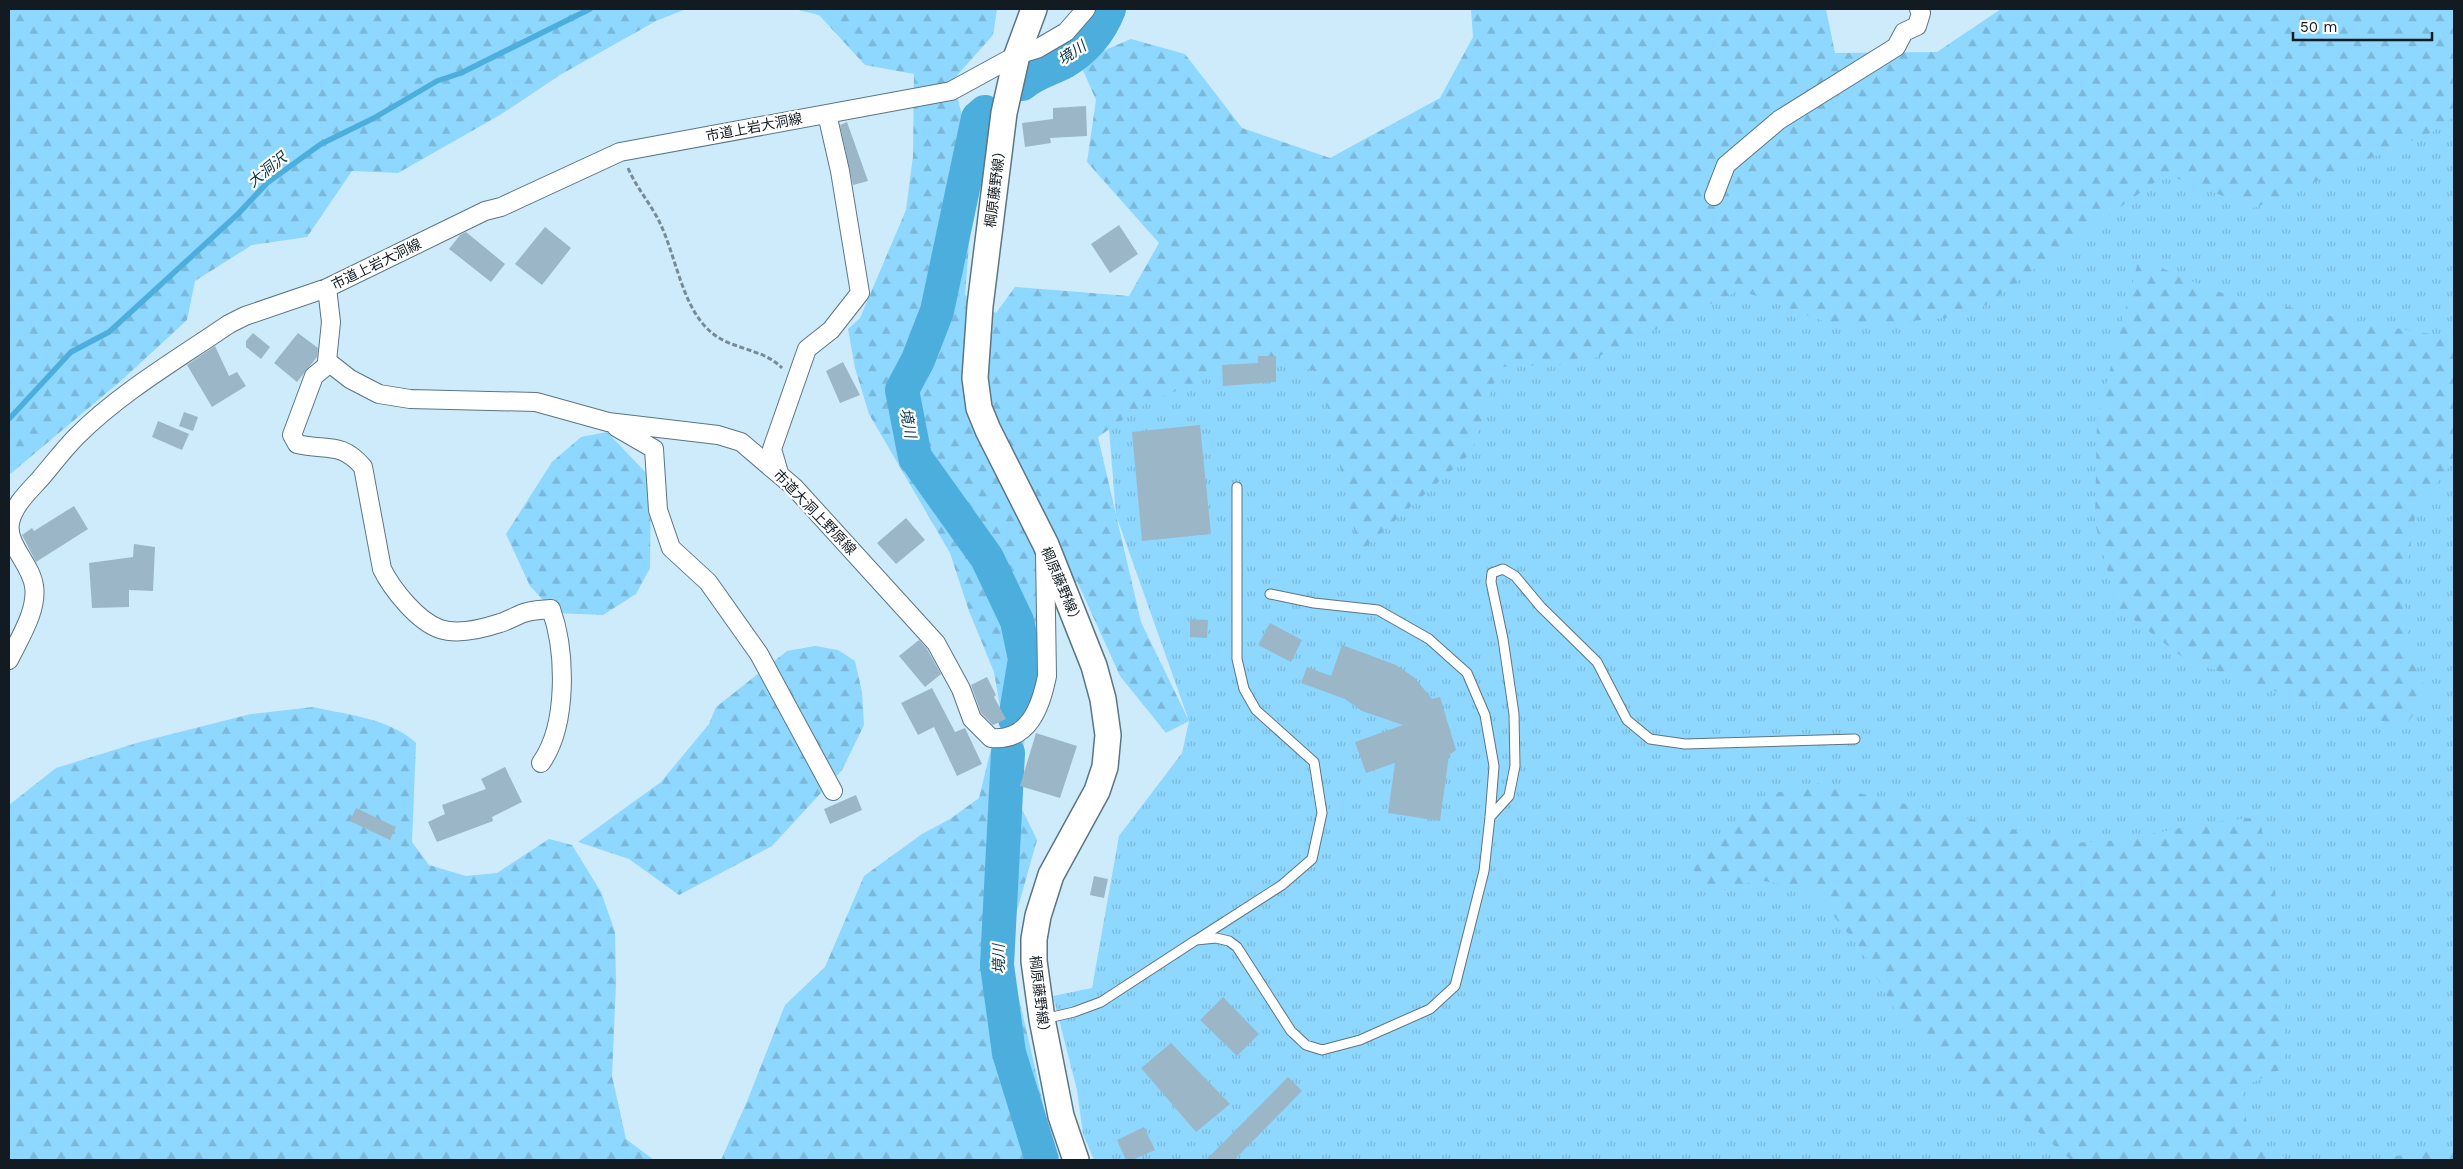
<svg xmlns="http://www.w3.org/2000/svg" width="2463" height="1169" font-family="'Work Sans','Noto Sans JP',sans-serif">
<style>
.grass{fill:url(#grass-tufts)}
.forest{fill:url(#forest-firs)}
.lines{fill:none;stroke-linecap:round;stroke-linejoin:round}
.stream{stroke:#4caedd;stroke-width:5.5}
.river{stroke:#4caedd;stroke-width:34}
.building{fill:#9bb7c7}
.lane-casing{stroke:#5b7583;stroke-width:11}
.street-casing{stroke:#5b7583;stroke-width:20}
.secondary-casing{stroke:#5b7583;stroke-width:28}
.path{stroke:#778b97;stroke-width:3;stroke-dasharray:5 2.5;stroke-linecap:butt}
.lane{stroke:#fff;stroke-width:9}
.street{stroke:#fff;stroke-width:18}
.secondary{stroke:#fff;stroke-width:25}
.labels{text-anchor:middle;dominant-baseline:central;stroke-width:4.5;stroke-linejoin:round;paint-order:stroke}
.street-label{font-size:14px;fill:#111b21;stroke:#fff}
.water-label{font-size:15px;font-style:italic;fill:#083548;stroke:#fff}
</style>
<defs>
<pattern id="grass-tufts" width="24" height="20" patternUnits="userSpaceOnUse" patternTransform="scale(1.25)"><rect width="24" height="20" fill="#8ed7fe"/><path d="M3 7l-1-3M5 7V3M7 7l1-3M15 17l-1-3M17 17v-4M19 17l1-3" fill="none" stroke="#79b8d9"/></pattern>
<pattern id="forest-firs" width="22" height="20" patternUnits="userSpaceOnUse" patternTransform="scale(1.25)"><rect width="22" height="20" fill="#8ed7fe"/><path d="M5 1l3.5 6h-7zM16 11l3.5 6h-7z" fill="#79b8d9"/></pattern>
</defs>
<rect width="100%" height="100%" fill="#ceebfb"/>
<path class="grass" d="M2454,105V1160H1094L1083,1134L1077,1090L1053,996L1092,988L1119,836L1182,753L1189,721L1116,515L1107,405L1112,362Z"/>
<path class="forest" d="M9,9H686L656,21L560,75L500,115L398,173L352,171L307,237L252,245L195,281L187,320L123,379L9,475Z
M794,9H997L993,35L953,80L975,167L965,295L996,313L1015,287L1129,296L1159,243L1087,162L1096,100L1079,61L1131,39L1185,54L1242,128L1330,158L1440,98L1473,37L1471,9H1826L1835,53L1937,52L2001,9H2454V117L2432,132L2254,208L2166,174L1970,316L1839,327L1740,290L1582,364L1499,367L1472,452L1359,553L1320,372L1258,359L1148,402L1098,437L1141,622L1189,721L1166,733L1120,676L1077,581L1039,626L1028,699L1019,803L1037,840L1007,946L1056,1160H721L748,1099L785,1005L825,967L864,876L922,834L950,819L979,798L991,749L1004,730L994,672L969,611L950,553L869,414L855,368L848,329L860,318L906,210L913,156L914,74L865,65L819,15Z
M2139,258L2214,291L2354,321L2454,338V460L2416,511L2404,589L2408,649L2428,695L2404,727L2264,688L2185,659L2117,607L2095,523L2097,419Z
M607,432L651,478L650,568L636,594L603,615L555,613L530,586L506,534L552,462L581,437Z
M815,646L838,650L855,661L862,692L864,725L842,770L772,846L679,895L629,859L578,842L661,782L709,724L716,707L787,651Z
M313,707C348,715 389,718 416,743L412,842L429,865L466,876L497,873L549,839L572,845L601,892L615,932L616,983L612,1076L626,1139L654,1160H9V805L56,768L140,742L251,714Z
M1816,783L2072,843L2124,840L2202,823L2259,817L2275,891L2285,994L2284,1068L2242,1087L2248,1134L2289,1160H2071L2014,1111L1902,1023L1861,949L1812,890L1759,880L1713,893L1687,863L1764,796Z
M2454,1146V1160H2373Z"/>
<g class="lines">
<path class="stream" d="M9,419L71,352L109,332L238,214L267,183L321,144L374,118L437,81L461,73L590,9"/>
<path class="river" d="M1022,84C1035,73 1049,70 1064,62C1086,49 1100,32 1109,9
M985,112L978,118L937,311L918,360L902,390L915,457L987,558L1017,621L1025,659L1015,719
M1008,753L997,965L1009,1053L1042,1160"/>
</g>
<path class="building" d="M1086,106L1087,136L1050,138L1051,143L1025,147L1022,123L1053,119V108Z
M847,122L868,181L853,185L840,125Z
M1119,225L1138,254L1110,273L1091,244Z
M545,227L571,248L542,285L515,264Z
M466,232L505,264L491,282L449,249L460,235Z
M253,333L270,347L261,359L246,347V341Z
M298,333L318,348L317,357L297,382L274,363Z
M215,346L229,376L237,372L246,386L212,407L187,365Z
M1258,356H1276V382L1223,386L1222,365L1258,363Z
M843,362L860,395L840,403L826,371Z
M184,412L198,417L193,431L179,426Z
M158,421L189,434L182,450L152,437Z
M1200,425L1211,534L1142,541L1132,432Z
M74,506L88,529L36,562L22,535L32,528L34,531Z
M906,518L925,540L896,564L877,543Z
M134,544L155,547L153,591L129,590V607L92,608L89,563L133,557Z
M1190,619L1208,620L1207,638L1190,637Z
M1270,623L1302,640L1291,662L1258,645Z
M919,640L927,649L941,674L925,687L899,656Z
M1342,645L1396,665L1415,678L1432,699L1440,697L1456,750L1449,755L1440,821L1388,813L1395,763L1366,773L1355,742L1403,725L1362,711L1345,699L1301,683L1307,667L1331,676Z
M987,677L996,695L994,697L1006,719L993,725L981,713L971,685Z
M932,688L955,732L965,728L982,764L957,776L934,727L918,735L901,703Z
M1036,733L1077,746L1060,798L1020,786Z
M505,767L522,802L492,817L493,821L437,842L428,822L445,814L442,805L486,789L481,779Z
M856,795L862,810L830,824L824,809Z
M356,808L396,827L390,840L350,821Z
M1094,876L1108,879L1104,898L1090,895Z
M1223,997L1259,1034L1237,1056L1200,1020Z
M1171,1043L1230,1104L1196,1132L1141,1068Z
M1288,1077L1302,1091L1234,1160H1206Z
M1144,1127L1155,1150L1132,1160H1126L1117,1140Z"/>
<g class="lines">
<g class="lane-casing">
<path id="lane" d="M1490,817L1509,796L1515,766L1514,714L1503,639L1491,582L1492,573L1503,569L1515,576L1541,607L1597,662L1627,720L1650,739L1685,744L1855,739
M1198,939L1282,885L1312,859L1322,813L1314,762L1256,710L1244,689L1237,659V487
M1044,1019L1074,1012L1101,1002L1196,940L1216,938L1229,941L1237,947L1291,1031L1306,1045L1322,1050L1360,1040L1430,1009L1455,986L1484,871L1490,817L1494,766L1485,715L1467,673L1429,639L1378,610L1314,603L1270,594"/>
</g>
<g class="street-casing">
<path id="street" d="M1714,196L1726,165L1779,120L1896,47L1904,32L1917,26L1921,13L1919,9
M327,288L331,322L327,361L350,379L379,394L410,399L536,402L608,422L718,435L741,442L794,487L936,643L961,689L972,719L991,738C1029,742 1041,706 1047,676L1045,553
M330,363L314,376L292,435L297,444C326,451 341,441 363,467L382,569C392,589 417,621 440,629C458,635 482,629 500,623C507,621 514,617 521,614C530,610 541,610 551,609C566,651 568,725 541,763
M616,427L654,449L658,510L671,548L708,582L759,654L833,791
M779,473L772,449L807,349L831,330L860,293L840,171L827,114
M9,660C19,639 38,610 34,586C31,564 6,544 10,523C13,506 29,491 40,479C52,465 64,449 77,436C121,392 178,359 229,324L245,316L327,288L485,211L501,207L620,152L951,91L1017,55L1037,49L1066,32L1086,9"/>
</g>
<g class="secondary-casing">
<path id="secondary" d="M1034,9L1017,55L1004,113L980,306L975,378L979,408L988,430L1046,545L1094,666L1103,699L1108,735L1105,767L1097,791L1051,875L1038,916L1034,939V961L1042,1019L1061,1116L1076,1160"/>
</g>
<path class="path" d="M628,168C636,187 650,203 659,221C676,255 682,308 711,332C731,350 763,348 782,368"/>
<use href="#lane" class="lane"/>
<use href="#street" class="street"/>
<use href="#secondary" class="secondary"/>
</g>
<g class="labels">
<g class="street-label">
<text transform="translate(754 127) rotate(-11)">市道上岩大洞線</text>
<text transform="translate(995 186) rotate(-83)">棡原藤野線）</text>
<text transform="translate(376 264) rotate(-26)">市道上岩大洞線</text>
<text transform="translate(815 512) rotate(46)">市道大洞上野原線</text>
<text transform="translate(1062 586) rotate(67)">棡原藤野線）</text>
<text transform="translate(1040 997) rotate(83)">棡原藤野線）</text>
</g>
<g class="water-label">
<text transform="translate(1072 53) rotate(-34)">境川</text>
<text transform="translate(267 170) rotate(-39)">大洞沢</text>
<text transform="translate(908 423) rotate(79)">境川</text>
<text transform="translate(999 959) rotate(-91)">境川</text>
</g>
</g>
<rect width="2463" height="1169" fill="none" stroke="#111b21" stroke-width="20"/>
<path d="M2293 32v8h139v-8" fill="none" stroke="#111b21" stroke-width="2.5"/>
<text x="2300" y="32" font-size="15" fill="#111b21" stroke="#ffffff" stroke-width="4" paint-order="stroke">50 m</text>
</svg>
